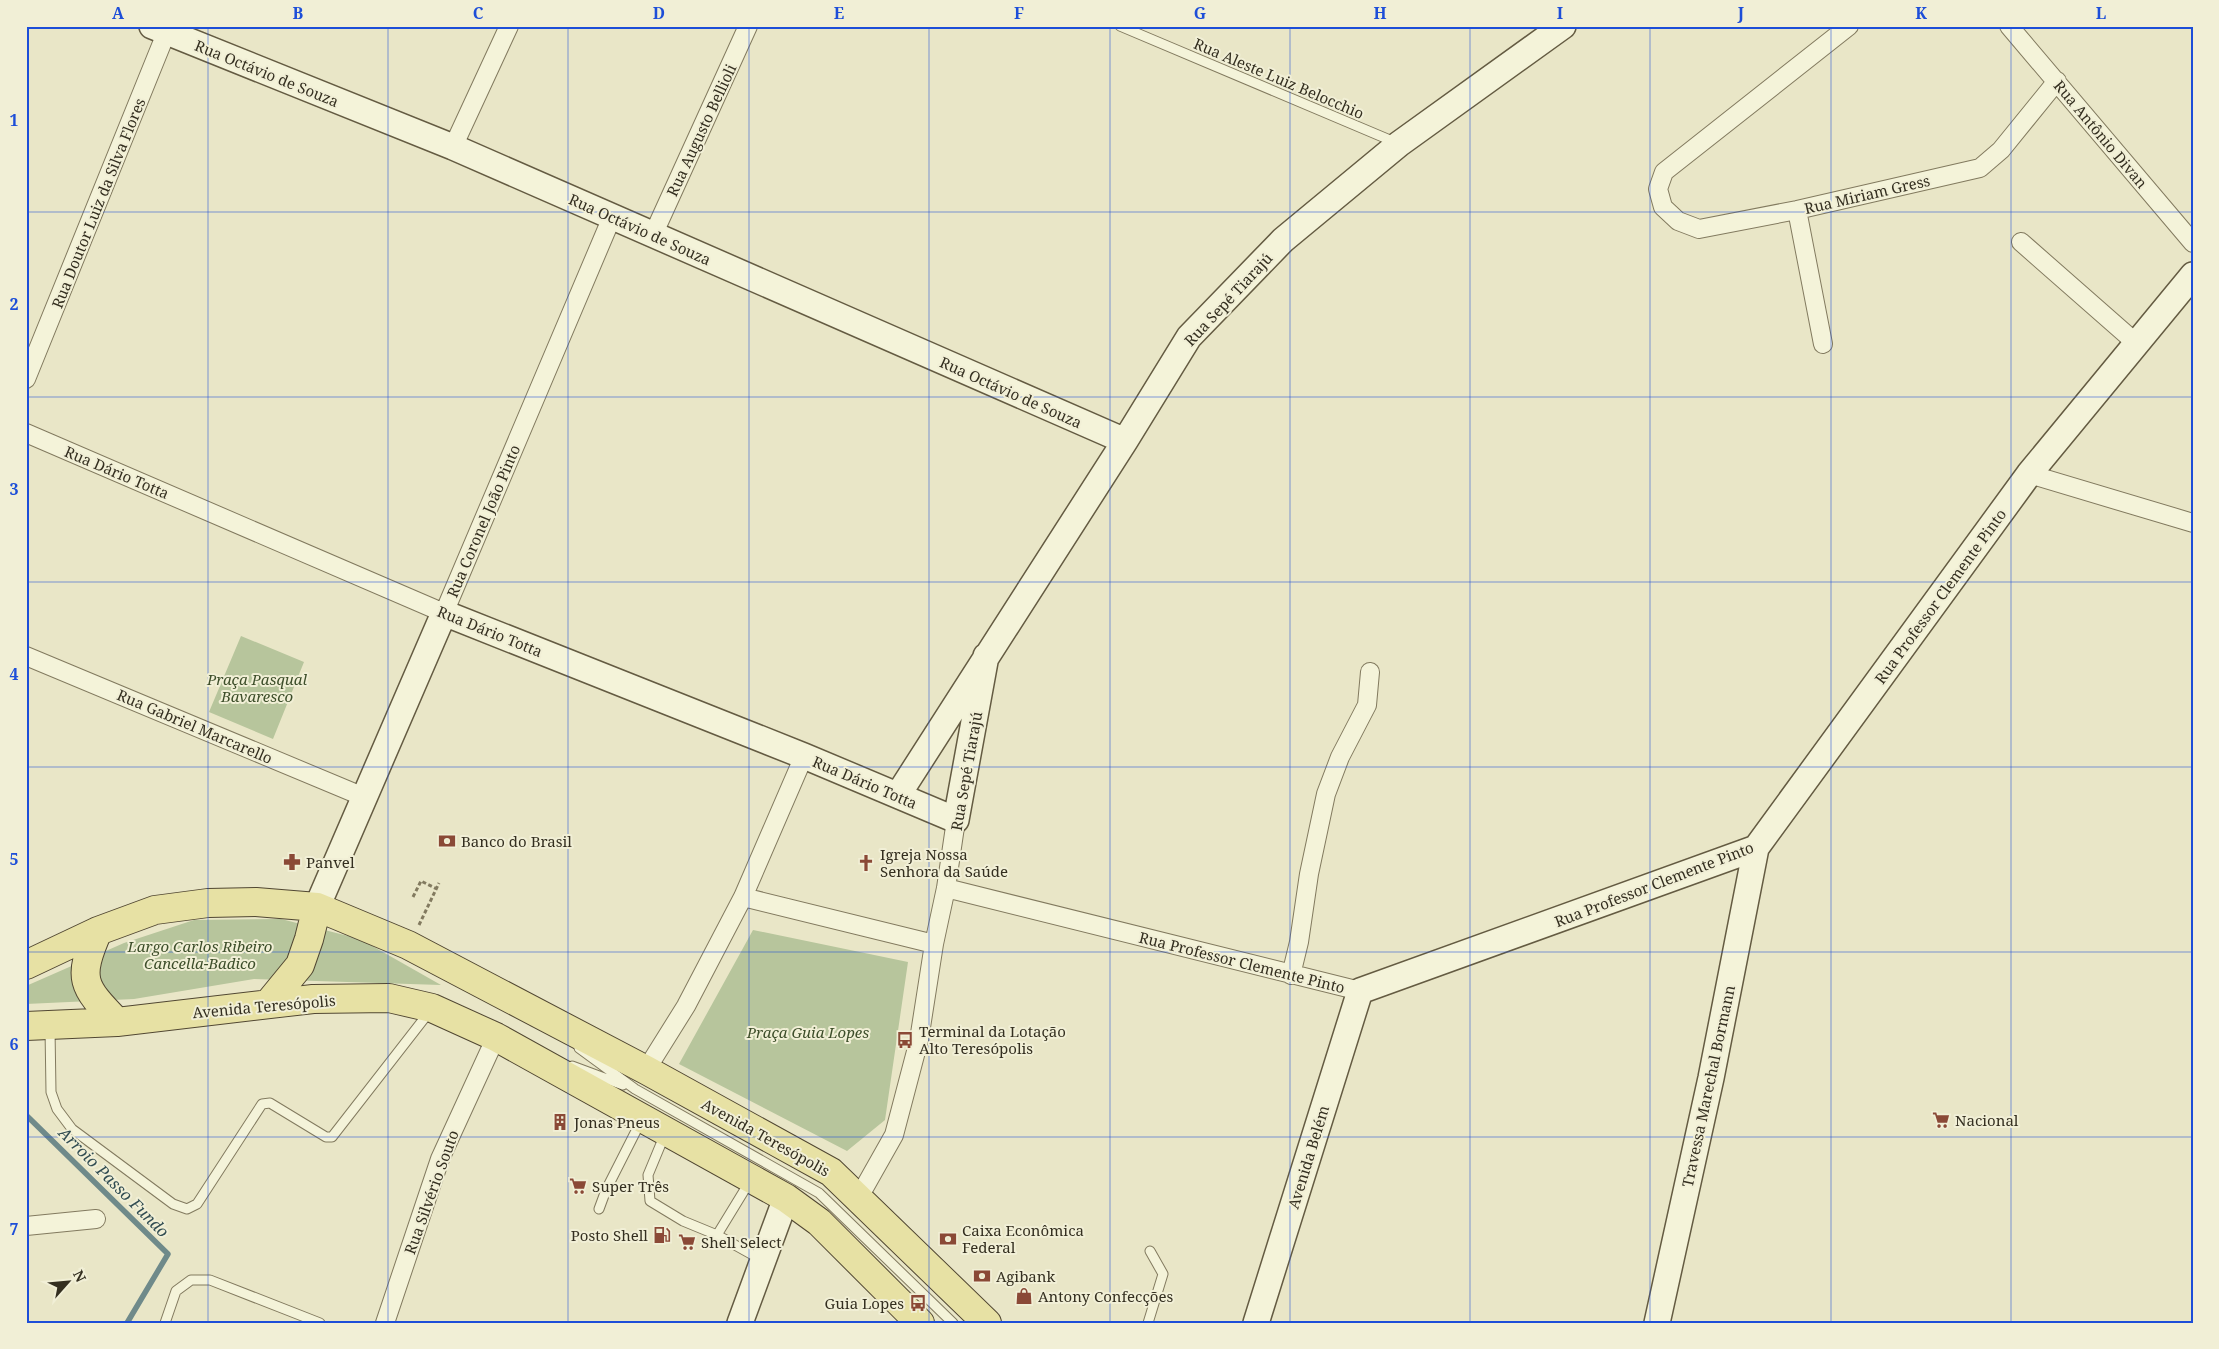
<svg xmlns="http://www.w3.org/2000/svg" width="2219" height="1349" font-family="'Noto Serif',serif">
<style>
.green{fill:#b7c59c}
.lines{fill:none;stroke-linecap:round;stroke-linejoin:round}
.stream{stroke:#6f8a8a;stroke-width:5.5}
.lane-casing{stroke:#827a5f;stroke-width:11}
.street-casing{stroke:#827a5f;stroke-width:20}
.secondary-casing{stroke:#645b42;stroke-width:28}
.primary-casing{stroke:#514732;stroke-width:30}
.path{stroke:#827a5f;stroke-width:3;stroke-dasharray:4 2.5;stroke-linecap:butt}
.lane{stroke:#f4f3d9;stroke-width:9}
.street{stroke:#f4f3d9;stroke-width:18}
.secondary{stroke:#f4f3d9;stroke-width:25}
.primary{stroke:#e7e1a4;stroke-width:28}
.grid{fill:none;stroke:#1d4ed8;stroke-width:1;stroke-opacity:0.55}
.labels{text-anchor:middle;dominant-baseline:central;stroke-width:4;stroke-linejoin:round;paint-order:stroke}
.street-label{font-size:15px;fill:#342f20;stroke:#f1efd6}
.park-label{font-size:15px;font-style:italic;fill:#3d4e2a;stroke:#f1efd6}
.poi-label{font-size:15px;fill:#342f20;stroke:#f1efd6;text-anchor:start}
.water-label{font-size:16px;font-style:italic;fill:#324d52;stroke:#f1efd6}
.neatline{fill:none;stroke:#1d4ed8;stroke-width:2}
.grid-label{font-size:16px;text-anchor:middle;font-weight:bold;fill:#1d4ed8}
</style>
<rect width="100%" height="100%" fill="#e9e6c7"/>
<path class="green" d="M241,636L304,662L273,739L209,712Z
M281,919L360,939L441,985L254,979L134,999L26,1004V986L124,943L194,920Z
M753,930L908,962L885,1120L847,1151L679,1064Z"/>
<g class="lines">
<path class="stream" d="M26,1115L168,1254L127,1323"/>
<g class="lane-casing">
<path id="lane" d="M1120,26L1397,143
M50,1029L51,1092L57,1109L72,1129L173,1204L187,1209L197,1204L262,1104L270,1103L326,1137H332L430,1011
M579,1048L635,1089L819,1193L953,1323
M572,1066L623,1085
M665,1134L648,1175L650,1201L683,1221L717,1235L750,1181
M599,1209L606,1190L641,1121
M717,1235L762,1260
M165,1323L176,1291L191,1280H210L320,1323
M1148,1323L1163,1274L1150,1251"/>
</g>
<g class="street-casing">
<path id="street" d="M1849,26L1664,172L1658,189L1663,207L1678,221L1699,229L1797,210L1980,168L2001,150L2057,81
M2009,26L2193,243
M453,147L509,26
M1797,210L1823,344
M653,235L748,26
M2021,242L2136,343
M26,379L169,26
M26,433L444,613L612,217
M2029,474L2193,523
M26,656L364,797
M946,888L1360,991
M743,897L934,944
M1291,975L1299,942L1309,874L1326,794L1340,757L1367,705L1370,672
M646,1070L686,1006L743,897L804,756
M859,1197L894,1135L919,1040L934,944L946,888L956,820
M26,1226L96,1219
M385,1323L440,1159L496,1037"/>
</g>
<g class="secondary-casing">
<path id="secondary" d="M152,26L453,147L1125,441
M898,795L1125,441L1189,337L1283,240L1399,144L1563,26
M317,907L444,613L804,756L956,820L986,656
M740,1323L786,1198
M1256,1323L1360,991L1756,848L2029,474L2193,275
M1657,1323L1711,1078L1756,848"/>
</g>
<g class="primary-casing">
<path id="primary" d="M98,931C77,979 82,986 117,1022
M26,965L98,931L155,910L208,903L256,902L317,907L408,945L646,1070L831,1172L987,1323
M268,1004L300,965L309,939L317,907
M26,1026L117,1022L313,999L389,998L432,1008L496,1037L786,1198L819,1222L920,1323"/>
</g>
<path class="path" d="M413,897L421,881L437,889
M419,925L439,883"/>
<use href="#lane" class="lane"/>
<use href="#street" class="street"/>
<use href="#secondary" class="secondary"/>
<use href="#primary" class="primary"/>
</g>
<path class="grid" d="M208,26V1323M388,26V1323M568,26V1323M749,26V1323M929,26V1323M1110,26V1323M1290,26V1323M1470,26V1323M1650,26V1323M1831,26V1323M2011,26V1323M26,212H2193M26,397H2193M26,582H2193M26,767H2193M26,952H2193M26,1137H2193"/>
<defs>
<g id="bank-bare" transform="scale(1.35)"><path d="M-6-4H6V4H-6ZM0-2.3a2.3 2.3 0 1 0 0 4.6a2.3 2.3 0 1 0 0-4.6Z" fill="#8a4936" stroke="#f1efd6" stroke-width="2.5" paint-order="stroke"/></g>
<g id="pharmacy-bare" transform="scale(1.35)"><path d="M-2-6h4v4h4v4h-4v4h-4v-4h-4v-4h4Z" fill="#8a4936" stroke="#f1efd6" stroke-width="2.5" paint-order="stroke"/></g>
<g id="church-bare" transform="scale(1.35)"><path d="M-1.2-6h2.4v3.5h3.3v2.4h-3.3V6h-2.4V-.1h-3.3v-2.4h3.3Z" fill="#8a4936" stroke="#f1efd6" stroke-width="2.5" paint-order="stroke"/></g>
<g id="bus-bare" transform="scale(1.35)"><path d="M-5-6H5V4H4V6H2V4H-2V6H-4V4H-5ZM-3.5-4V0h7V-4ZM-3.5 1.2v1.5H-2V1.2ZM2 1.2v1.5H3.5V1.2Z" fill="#8a4936" stroke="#f1efd6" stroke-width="2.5" paint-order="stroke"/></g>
<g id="supermarket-bare" transform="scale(1.35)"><path d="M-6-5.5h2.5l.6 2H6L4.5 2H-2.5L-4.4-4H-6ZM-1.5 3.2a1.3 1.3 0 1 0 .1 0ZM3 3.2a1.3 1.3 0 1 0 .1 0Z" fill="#8a4936" stroke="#f1efd6" stroke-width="2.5" paint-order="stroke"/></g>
<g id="building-bare" transform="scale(1.35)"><path d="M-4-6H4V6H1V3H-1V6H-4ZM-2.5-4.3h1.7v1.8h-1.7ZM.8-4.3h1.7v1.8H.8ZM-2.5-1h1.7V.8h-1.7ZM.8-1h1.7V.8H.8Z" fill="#8a4936" stroke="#f1efd6" stroke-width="2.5" paint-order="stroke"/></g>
<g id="fuel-bare" transform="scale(1.35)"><path d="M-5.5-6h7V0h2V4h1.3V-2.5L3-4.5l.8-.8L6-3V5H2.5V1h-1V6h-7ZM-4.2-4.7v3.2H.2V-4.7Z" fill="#8a4936" stroke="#f1efd6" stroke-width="2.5" paint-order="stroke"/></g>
<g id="shop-bare" transform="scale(1.35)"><path d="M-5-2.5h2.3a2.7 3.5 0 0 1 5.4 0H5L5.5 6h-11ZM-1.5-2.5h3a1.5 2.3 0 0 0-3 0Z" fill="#8a4936" stroke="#f1efd6" stroke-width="2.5" paint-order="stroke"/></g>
</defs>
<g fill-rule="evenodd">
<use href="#bank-bare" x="447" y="841"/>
<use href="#pharmacy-bare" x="292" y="862"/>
<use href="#church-bare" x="866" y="863"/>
<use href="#bus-bare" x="905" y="1040"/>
<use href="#supermarket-bare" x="1941" y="1120"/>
<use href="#building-bare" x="560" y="1122"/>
<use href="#supermarket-bare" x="578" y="1186"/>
<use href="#fuel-bare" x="662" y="1235"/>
<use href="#bank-bare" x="948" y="1239"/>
<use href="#supermarket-bare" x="687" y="1242"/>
<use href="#bank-bare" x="982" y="1276"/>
<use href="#shop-bare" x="1024" y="1296"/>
<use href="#bus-bare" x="918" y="1303"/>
</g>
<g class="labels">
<g class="street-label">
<text transform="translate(267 73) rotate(22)">Rua Octávio de Souza</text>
<text transform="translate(1279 78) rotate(23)">Rua Aleste Luiz Belocchio</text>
<text transform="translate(701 130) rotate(-65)">Rua Augusto Bellioli</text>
<text transform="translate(2101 134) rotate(50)">Rua Antônio Divan</text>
<text transform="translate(1867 194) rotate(-13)">Rua Miriam Gress</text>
<text transform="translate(98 203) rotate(-68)">Rua Doutor Luiz da Silva Flores</text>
<text transform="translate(640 229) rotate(24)">Rua Octávio de Souza</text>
<text transform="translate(1228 299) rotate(-47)">Rua Sepé Tiarajú</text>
<text transform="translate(1011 392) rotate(24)">Rua Octávio de Souza</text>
<text transform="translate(117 472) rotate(23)">Rua Dário Totta</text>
<text transform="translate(483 521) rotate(-67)">Rua Coronel João Pinto</text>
<text transform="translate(1940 596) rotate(-54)">Rua Professor Clemente Pinto</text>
<text transform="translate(490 631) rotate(22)">Rua Dário Totta</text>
<text transform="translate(195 726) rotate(23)">Rua Gabriel Marcarello</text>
<text transform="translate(966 771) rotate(-80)">Rua Sepé Tiarajú</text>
<text transform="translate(865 782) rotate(23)">Rua Dário Totta</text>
<text transform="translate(1654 884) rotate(-21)">Rua Professor Clemente Pinto</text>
<text transform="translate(1242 962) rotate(14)">Rua Professor Clemente Pinto</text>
<text transform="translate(264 1006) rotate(-5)">Avenida Teresópolis</text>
<text transform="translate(1708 1086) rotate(-78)">Travessa Marechal Bormann</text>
<text transform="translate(766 1137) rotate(29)">Avenida Teresópolis</text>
<text transform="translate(1308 1157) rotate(-73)">Avenida Belém</text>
<text transform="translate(431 1192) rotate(-70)">Rua Silvério Souto</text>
</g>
<g class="park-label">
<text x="257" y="679">Praça Pasqual<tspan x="257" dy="17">Bavaresco</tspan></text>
<text x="200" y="946">Largo Carlos Ribeiro<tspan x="200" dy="17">Cancella-Badico</tspan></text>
<text x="808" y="1032">Praça Guia Lopes</text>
</g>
<g class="poi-label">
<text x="461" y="841">Banco do Brasil</text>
<text x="880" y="854">Igreja Nossa<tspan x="880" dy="17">Senhora da Saúde</tspan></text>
<text x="306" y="862">Panvel</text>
<text x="919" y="1031">Terminal da Lotação<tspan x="919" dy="17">Alto Teresópolis</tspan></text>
<text x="1955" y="1120">Nacional</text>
<text x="574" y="1122">Jonas Pneus</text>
<text x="592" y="1186">Super Três</text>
<text x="962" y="1230">Caixa Econômica<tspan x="962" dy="17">Federal</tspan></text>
<text x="648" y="1235" text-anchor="end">Posto Shell</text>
<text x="701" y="1242">Shell Select</text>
<text x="996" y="1276">Agibank</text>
<text x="1038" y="1296">Antony Confecções</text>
<text x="904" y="1303" text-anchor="end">Guia Lopes</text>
</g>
<g class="water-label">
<text transform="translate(114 1182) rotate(45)">Arroio Passo Fundo</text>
</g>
</g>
<rect width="2219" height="1349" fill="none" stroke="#f1efd6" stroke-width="55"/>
<g transform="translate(68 1282) rotate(63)" stroke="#f1efd6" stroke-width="4" paint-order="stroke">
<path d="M0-4L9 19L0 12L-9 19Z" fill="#342f20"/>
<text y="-8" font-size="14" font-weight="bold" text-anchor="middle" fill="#342f20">N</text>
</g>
<rect x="28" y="28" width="2164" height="1294" class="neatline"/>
<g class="grid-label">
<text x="118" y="19">A</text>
<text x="298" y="19">B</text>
<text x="478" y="19">C</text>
<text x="659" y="19">D</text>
<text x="839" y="19">E</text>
<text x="1019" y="19">F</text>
<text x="1200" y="19">G</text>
<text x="1380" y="19">H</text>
<text x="1560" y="19">I</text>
<text x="1741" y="19">J</text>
<text x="1921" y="19">K</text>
<text x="2101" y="19">L</text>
<text x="14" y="126">1</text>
<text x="14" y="310">2</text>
<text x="14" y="495">3</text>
<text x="14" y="680">4</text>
<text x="14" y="865">5</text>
<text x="14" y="1050">6</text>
<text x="14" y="1235">7</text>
</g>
</svg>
